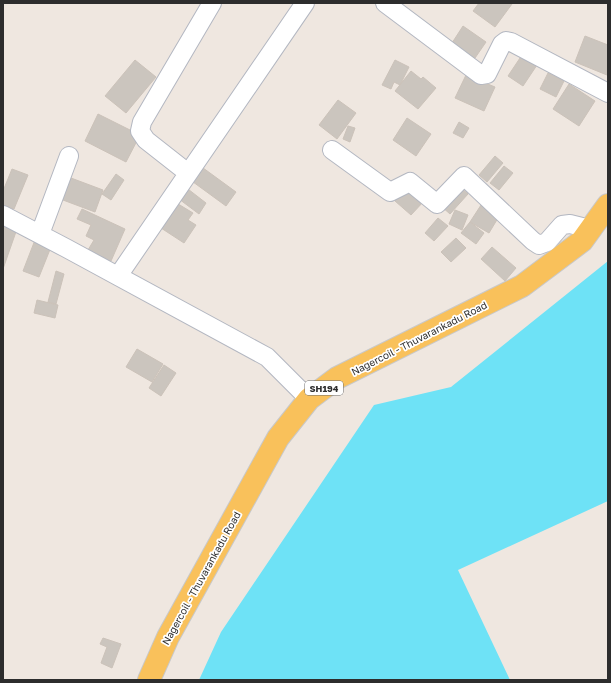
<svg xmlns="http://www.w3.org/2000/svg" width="611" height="683" font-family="'Golos Text',sans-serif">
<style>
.water{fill:#6ee2f6}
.building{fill:#cbc5be;stroke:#cbc2b9}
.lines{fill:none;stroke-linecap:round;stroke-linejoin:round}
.minor-casing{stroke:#b3b7c1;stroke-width:20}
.major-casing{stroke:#c8c8c8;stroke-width:24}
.minor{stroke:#fff;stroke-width:18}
.major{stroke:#f9c15b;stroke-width:22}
.labels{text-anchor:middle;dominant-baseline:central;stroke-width:3.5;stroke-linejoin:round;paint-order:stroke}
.shield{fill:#fff;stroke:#6c6c6c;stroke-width:1}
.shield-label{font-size:9px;font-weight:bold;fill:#2d2d2d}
.street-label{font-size:10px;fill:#2d2d2d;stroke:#fff}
</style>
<rect width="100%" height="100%" fill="#efe7e0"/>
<path class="water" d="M608,261V501L458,570L510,680H199L221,632L374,405L451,387Z"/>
<path class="building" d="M479,3H510L512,4L495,27L473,11Z
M463,26L486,42L475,58L452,43Z
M585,36L608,45L607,75L575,62Z
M522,55L537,65L523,86L508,76Z
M135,60L156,77L126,113L105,96Z
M395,60L409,67L400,85L394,82L391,89L382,85Z
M411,71L421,79L423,77L436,88L418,109L395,91Z
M548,73L564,81L556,97L540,89Z
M466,75L495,87L484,111L455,98Z
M569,84L595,101L579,126L553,109Z
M338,100L356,113L337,139L319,125Z
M98,114L140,135L126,162L85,141Z
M407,118L431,134L416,156L393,140Z
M459,122L469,128L463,138L453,133Z
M348,126L355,128L350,142L343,139Z
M495,156L503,163L487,182L479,175Z
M199,165L236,192L226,206L189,179Z
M504,166L513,173L499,190L490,183Z
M12,169L28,175L14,209L3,205V191Z
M116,174L124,180L111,200L102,194Z
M63,175L103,190L95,212L55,197Z
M175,179L206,203L199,214L167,190Z
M459,186L468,194L450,214L441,206Z
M409,187L424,201L411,215L395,201Z
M165,196L193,213L188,220L196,225L184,243L161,228Z
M483,202L501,213L489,233L470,222Z
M82,209L125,229L111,261L88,250L94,240L86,236L91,225L77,219Z
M455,210L468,215L462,230L449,224Z
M438,218L448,226L434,241L425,233Z
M3,221L18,226L3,269Z
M470,222L484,233L476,244L461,233Z
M456,238L466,248L451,262L441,252Z
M35,240L51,247L39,277L23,271Z
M492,247L516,268L505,281L481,259Z
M56,271L64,274L56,304L48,302Z
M37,300L58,305L55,318L34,313Z
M137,349L163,364L152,382L126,367Z
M164,365L176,373L161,396L149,388Z
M103,638L121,644L112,668L101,663L107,647L100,644Z"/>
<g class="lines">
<g class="minor-casing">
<path id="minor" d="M385,3L481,75L487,74L502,44L506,41L511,42L608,93
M332,150L390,192L410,182L437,204L464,176L533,241L539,245L547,242L562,225L570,224L590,229
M188,173L146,140L140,131L142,122L212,3
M3,215L66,248L267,357L309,399
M40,234L69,156
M118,276L305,3"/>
</g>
<g class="major-casing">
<path id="major" d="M149,680L168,637L278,438L309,399L337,378L522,286L582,241L608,205"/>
</g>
<use href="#minor" class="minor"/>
<use href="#major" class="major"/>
</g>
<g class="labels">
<rect class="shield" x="305" y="381" width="38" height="14" rx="3"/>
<g class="shield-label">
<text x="324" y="388">SH194</text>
</g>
<g class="street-label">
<text transform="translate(419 338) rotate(-27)">Nagercoil - Thuvarankadu Road</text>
<text transform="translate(201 578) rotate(-61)">Nagercoil - Thuvarankadu Road</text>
</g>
</g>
<rect width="611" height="683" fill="none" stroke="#2d2d2d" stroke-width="8"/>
</svg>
